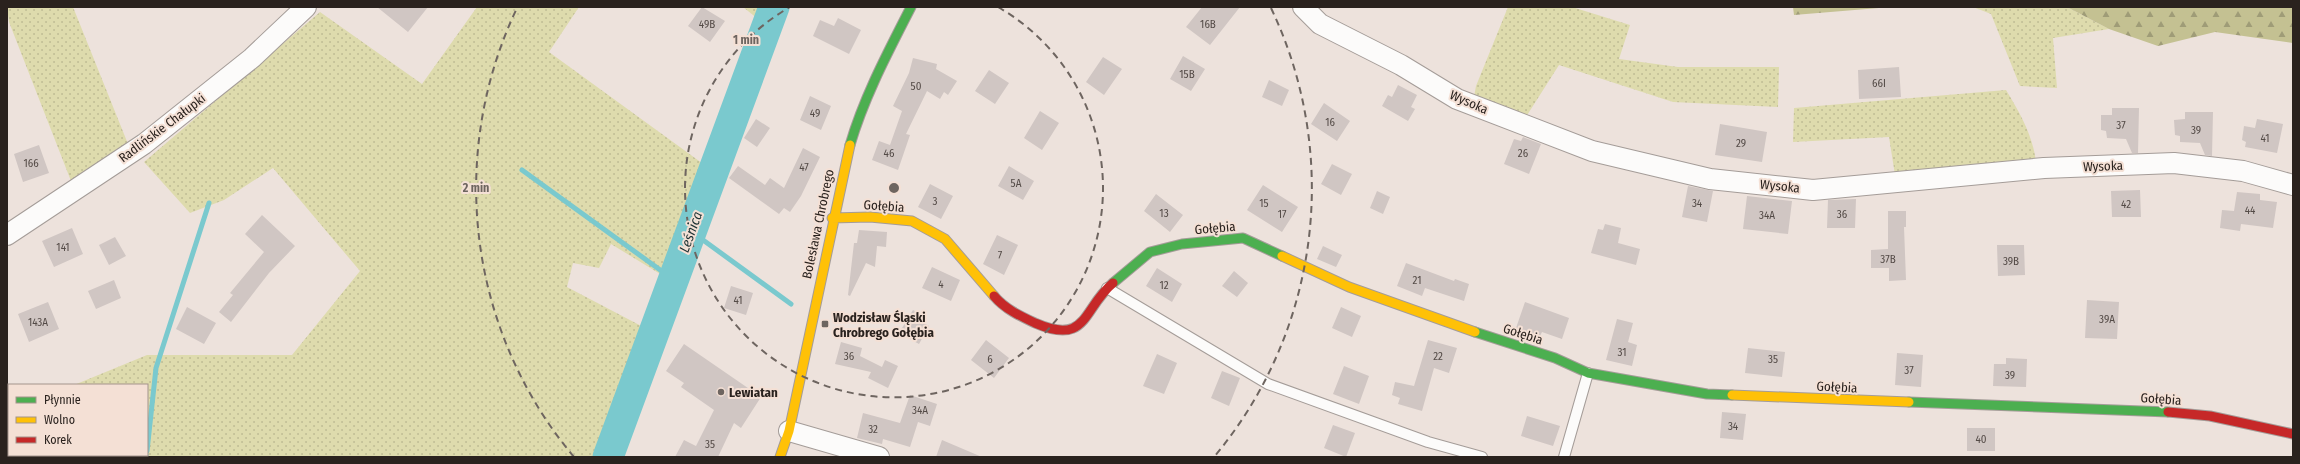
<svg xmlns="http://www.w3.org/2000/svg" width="2300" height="464" font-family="'Fira Sans Condensed',sans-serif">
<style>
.grass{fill:url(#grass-dots)}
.forest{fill:url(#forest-firs)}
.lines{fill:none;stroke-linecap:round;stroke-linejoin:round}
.stream{stroke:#7ac9ce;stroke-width:5}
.river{stroke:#7ac9ce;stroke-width:31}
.building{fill:#d0c6c3}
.lane-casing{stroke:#a49c98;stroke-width:12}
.street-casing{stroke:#a49c98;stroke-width:22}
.fast-casing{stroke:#a49c98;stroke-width:11}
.slow-casing{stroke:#a49c98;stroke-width:11}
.jam-casing{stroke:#a49c98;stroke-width:11}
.lane{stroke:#fcfbfa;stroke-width:10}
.street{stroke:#fcfbfa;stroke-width:20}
.fast{stroke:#4caf50;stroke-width:9}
.slow{stroke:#ffc107;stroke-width:9}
.jam{stroke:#c62828;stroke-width:9}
.ring{fill:none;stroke:#6e6560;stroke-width:2;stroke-dasharray:7 5}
.poi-dot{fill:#6e6560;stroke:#f4e0d5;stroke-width:1.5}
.labels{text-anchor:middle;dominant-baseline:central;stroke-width:4;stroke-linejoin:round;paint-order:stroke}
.number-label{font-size:11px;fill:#544b47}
.street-label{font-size:13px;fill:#2a221e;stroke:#f4e0d5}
.poi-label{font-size:13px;font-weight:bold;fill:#2a221e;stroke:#f4e0d5;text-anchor:start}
.water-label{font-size:14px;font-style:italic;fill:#1c3133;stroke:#f4e0d5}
.centre{fill:#6e6560;stroke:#f4e0d5;stroke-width:2}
.ring-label{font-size:12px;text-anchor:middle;font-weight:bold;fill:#6e6560;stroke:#f4e0d5;stroke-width:4;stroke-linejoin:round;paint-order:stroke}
</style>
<defs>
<pattern id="grass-dots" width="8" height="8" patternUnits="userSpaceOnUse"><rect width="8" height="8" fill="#dedbad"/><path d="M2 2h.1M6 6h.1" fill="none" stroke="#bfbc94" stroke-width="1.8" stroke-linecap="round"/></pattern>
<pattern id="forest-firs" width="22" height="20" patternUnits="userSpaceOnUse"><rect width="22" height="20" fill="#c4c192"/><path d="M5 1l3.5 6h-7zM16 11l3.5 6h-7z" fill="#9f9c77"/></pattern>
</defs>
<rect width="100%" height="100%" fill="#ede2dc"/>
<path class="grass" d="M7,7H73L128,144L71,181L9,22Z
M477,7H579L549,52L706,166L758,19L743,7H787L734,143L706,166L665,277L611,244L599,268L573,263L567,287L647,329L598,457H56L55,455H147V385H74L147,355H292L360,271L273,168L224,200L190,213L144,162L320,12L422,84Z
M1508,7H1572L1630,25L1619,59L1678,67H1779L1778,107L1673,102L1559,65L1517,131L1471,113L1476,86Z
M1973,7H2067L2109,29L2053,38L2057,88L2020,86L1991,14Z
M2006,90C2020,113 2033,136 2036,162L1895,175L1889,137L1793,142L1794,108Z"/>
<path class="forest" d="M1793,7H1891L1794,15Z
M2067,7H2293V43L2215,32L2158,46L2109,29Z"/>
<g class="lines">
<path class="stream" d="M522,170L674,280
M692,232L791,304
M147,451L156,368L209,203
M146,457V455"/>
<path class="river" d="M608,457L774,7"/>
</g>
<path class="building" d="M377,7H428L408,32Z
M702,7L725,21L710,42L688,26Z
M1202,7H1240L1210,45L1186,27Z
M838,18L861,30L849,54L813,36L820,20L834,26Z
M1183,56L1205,69L1191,91L1170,79Z
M1103,57L1122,69L1104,95L1086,82Z
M913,58L937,64L936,69L957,81L948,95L944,92L940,99L927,91L906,134L910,135L898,170L872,160L879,141L890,145L902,111L893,106L909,73Z
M1899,67L1901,97L1859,99L1858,70Z
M989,70L1009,83L995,104L975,91Z
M1269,80L1289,90L1282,106L1262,97Z
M1398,85L1417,95L1411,107L1415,109L1408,121L1382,106L1388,95L1392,97Z
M810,96L831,106L821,130L800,120Z
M1324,103L1350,121L1337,141L1311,124Z
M2112,108H2139L2138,153H2132L2126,139L2107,138L2106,131L2101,130V115H2112Z
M1040,111L1059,123L1042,150L1024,138Z
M2185,112H2213L2212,156L2205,155L2200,143L2180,142V136L2175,135L2174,120L2185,119Z
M756,119L770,128L757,147L744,138Z
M2257,119L2283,124L2277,153L2245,147L2246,142L2242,140L2244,126L2255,128Z
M1720,124L1767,132L1762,162L1715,155Z
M1523,137L1541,144L1529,174L1504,164L1514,139L1521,141Z
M39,145L49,173L23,182L14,154Z
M803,148L820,157L801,196L790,212L784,208L779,214L729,178L738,166L765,185L770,178L784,188Z
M1332,164L1352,174L1341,195L1321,184Z
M1009,166L1034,181L1023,200L998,186Z
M930,184L953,196L941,219L918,207Z
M1263,185L1298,207L1282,232L1247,210Z
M1688,186L1713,191L1707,222L1682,217Z
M2140,190L2141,217H2112L2111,191Z
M1377,191L1390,197L1383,214L1370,208Z
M2237,192L2260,194V200L2277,202L2273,228L2241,224L2240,231L2220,228L2222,210L2234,211Z
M1156,194L1183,215L1170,232L1144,211Z
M1747,196L1792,201L1788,234L1743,229Z
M1856,199L1855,228H1827L1828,200Z
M1888,211H1906V227H1904L1906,280L1889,281V268H1871V250L1888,249Z
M262,215L295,246L269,273L231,322L219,312L233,295L230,293L264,252L245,234Z
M1605,224L1621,228L1618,243L1640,249L1636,265L1591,253L1598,229L1603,230Z
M72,228L83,254L54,267L42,241Z
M859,230L887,232L886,247L877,246L875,267L866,263L850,296L848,295L854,243H857Z
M997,235L1018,245L1004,275L983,264Z
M115,237L126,256L109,265L99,245Z
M1997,245H2024L2025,275L1998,276Z
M1323,246L1342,255L1336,267L1317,259Z
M1406,263L1454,281L1455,279L1469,284L1464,301L1425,288L1422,296L1397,286Z
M932,267L960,280L951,301L922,288Z
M1157,268L1182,284L1172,302L1146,286Z
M1234,271L1248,283L1237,297L1222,286Z
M114,280L121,298L96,309L88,291Z
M731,286L753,293L746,315L724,308Z
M2087,300L2119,302L2117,339L2085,338Z
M48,302L59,329L29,342L18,314Z
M1525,302L1569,318L1562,339L1542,332L1540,336L1516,328Z
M187,307L216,323L204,344L176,329Z
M1341,307L1361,316L1352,337L1332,328Z
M913,310L927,318L924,323L929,326L919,344L899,333Z
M1617,319L1633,323L1628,342L1637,345L1632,366L1606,360Z
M986,340L1009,358L994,378L971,360Z
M1428,340L1457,348L1449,373L1434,368L1422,411L1398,404L1400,398L1392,395L1395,382L1414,386Z
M841,342L862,348L860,356L882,367L885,360L898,366L888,388L868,378L871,372L835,364Z
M684,344L761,397L741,428L734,423L718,457H675L684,440L696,446L714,410L681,387L684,383L666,371Z
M1748,348L1785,352L1782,377L1745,373Z
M1897,353L1923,355L1921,387L1895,385Z
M1157,354L1177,363L1164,394L1143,386Z
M2006,358L2027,359L2026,387L1993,386L1994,364H2006Z
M1344,366L1369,376L1359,404L1333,394Z
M1222,371L1240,378L1229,406L1211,398Z
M910,395L937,404L930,426L918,422L910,447L883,439L882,444L857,438L863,413L900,423Z
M1722,412L1746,414L1743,440L1720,438Z
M1527,416L1560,426L1553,446L1521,436Z
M1333,425L1355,433L1346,457L1324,448Z
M1967,428H1995V451H1967Z
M942,440L982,457H936Z"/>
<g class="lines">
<g class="lane-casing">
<path id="lane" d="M1107,288L1268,384L1428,442L1482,457
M1564,457L1588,373"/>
</g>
<g class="street-casing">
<path id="street" d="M1303,7L1320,24L1401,65L1457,99L1592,151L1710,179L1813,190L2044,168L2174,163L2243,171L2293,185
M7,235L144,144L252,58L306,7
M789,431L879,457"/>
</g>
<g class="fast-casing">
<path id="fast" d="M850,145C864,97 888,52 911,7
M1113,283L1150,252L1182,244L1243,238L1282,256
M1475,332L1555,358L1588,373L1707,394L1732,395
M1909,402L2168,412"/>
</g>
<g class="slow-casing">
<path id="slow" d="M832,218L870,217L912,221L945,239L994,296
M1282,256L1349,287L1475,332
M1732,395L1909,402
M780,457L789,431L850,145"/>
</g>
<g class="jam-casing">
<path id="jam" d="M994,296C1005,309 1020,316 1035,323C1088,346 1082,309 1113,283
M2168,412L2210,416L2293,434"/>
</g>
<use href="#lane" class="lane"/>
<use href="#street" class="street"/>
<use href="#fast" class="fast"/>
<use href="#slow" class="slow"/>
<use href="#jam" class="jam"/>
</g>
<g class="ring">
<path d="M998 7A209 209 0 1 1 790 7"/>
<path d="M574 457A418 418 0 0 1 517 8M1271 8A418 418 0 0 1 1214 457"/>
</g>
<g class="poi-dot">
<rect x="821" y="320" width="8" height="8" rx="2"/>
<circle cx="721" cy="392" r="4"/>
</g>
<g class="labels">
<g class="number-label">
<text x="707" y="24">49B</text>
<text x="1208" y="24">16B</text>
<text x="1187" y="74">15B</text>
<text x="1879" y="83">66I</text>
<text x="916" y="86">50</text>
<text x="815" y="113">49</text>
<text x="1330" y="122">16</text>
<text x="2121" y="125">37</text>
<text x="2196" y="130">39</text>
<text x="2265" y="138">41</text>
<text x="1741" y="143">29</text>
<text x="889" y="153">46</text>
<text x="1523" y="153">26</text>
<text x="31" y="163">166</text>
<text x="804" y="167">47</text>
<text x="1016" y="183">5A</text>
<text x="935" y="201">3</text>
<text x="1264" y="203">15</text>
<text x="1697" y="203">34</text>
<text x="2126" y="204">42</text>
<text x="2250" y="210">44</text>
<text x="1164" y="213">13</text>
<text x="1282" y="214">17</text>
<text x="1842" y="214">36</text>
<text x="1767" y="215">34A</text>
<text x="63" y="247">141</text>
<text x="1000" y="255">7</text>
<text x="1888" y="259">37B</text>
<text x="2011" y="261">39B</text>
<text x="1417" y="280">21</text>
<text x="941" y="284">4</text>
<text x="1164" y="285">12</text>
<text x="738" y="300">41</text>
<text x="2107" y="319">39A</text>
<text x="38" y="322">143A</text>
<text x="1622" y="352">31</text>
<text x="849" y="356">36</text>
<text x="1438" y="356">22</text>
<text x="990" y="359">6</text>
<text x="1773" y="359">35</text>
<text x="1909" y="370">37</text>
<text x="2010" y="375">39</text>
<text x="920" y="410">34A</text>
<text x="1733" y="426">34</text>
<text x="873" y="429">32</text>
<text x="1981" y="439">40</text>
<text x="710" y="444">35</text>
</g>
<g class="street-label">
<text transform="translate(1469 102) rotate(24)">Wysoka</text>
<text transform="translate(162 128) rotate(-37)">Radlińskie Chałupki</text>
<text transform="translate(2103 166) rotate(-2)">Wysoka</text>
<text transform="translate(1780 186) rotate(6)">Wysoka</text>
<text transform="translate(884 206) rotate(4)">Gołębia</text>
<text transform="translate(818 224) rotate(-78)">Bolesława Chrobrego</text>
<text transform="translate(1215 228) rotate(-5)">Gołębia</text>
<text transform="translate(1523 334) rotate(18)">Gołębia</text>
<text transform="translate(1837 387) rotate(3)">Gołębia</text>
<text transform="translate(2161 399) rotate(4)">Gołębia</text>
</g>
<g class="poi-label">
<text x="833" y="317">Wodzisław Śląski<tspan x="833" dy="15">Chrobrego Gołębia</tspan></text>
<text x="729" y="392">Lewiatan</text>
</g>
<g class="water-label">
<text transform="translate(691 232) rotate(-70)">Leśnica</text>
</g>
</g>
<circle cx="894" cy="188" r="6" class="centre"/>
<g class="ring-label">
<text x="746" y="44">1 min</text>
<text x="476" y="192">2 min</text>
</g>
<rect width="2300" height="464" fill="none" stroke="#2a221e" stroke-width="16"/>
<rect x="8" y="384" width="140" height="72" fill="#f4e0d5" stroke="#a3948c"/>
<rect x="16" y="397" width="20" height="6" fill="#4caf50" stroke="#a3948c"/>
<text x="44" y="404" font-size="12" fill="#2a221e">Płynnie</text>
<rect x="16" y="417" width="20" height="6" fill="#ffc107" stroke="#a3948c"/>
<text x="44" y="424" font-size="12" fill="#2a221e">Wolno</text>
<rect x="16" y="437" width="20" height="6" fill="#c62828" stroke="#a3948c"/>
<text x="44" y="444" font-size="12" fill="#2a221e">Korek</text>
</svg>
